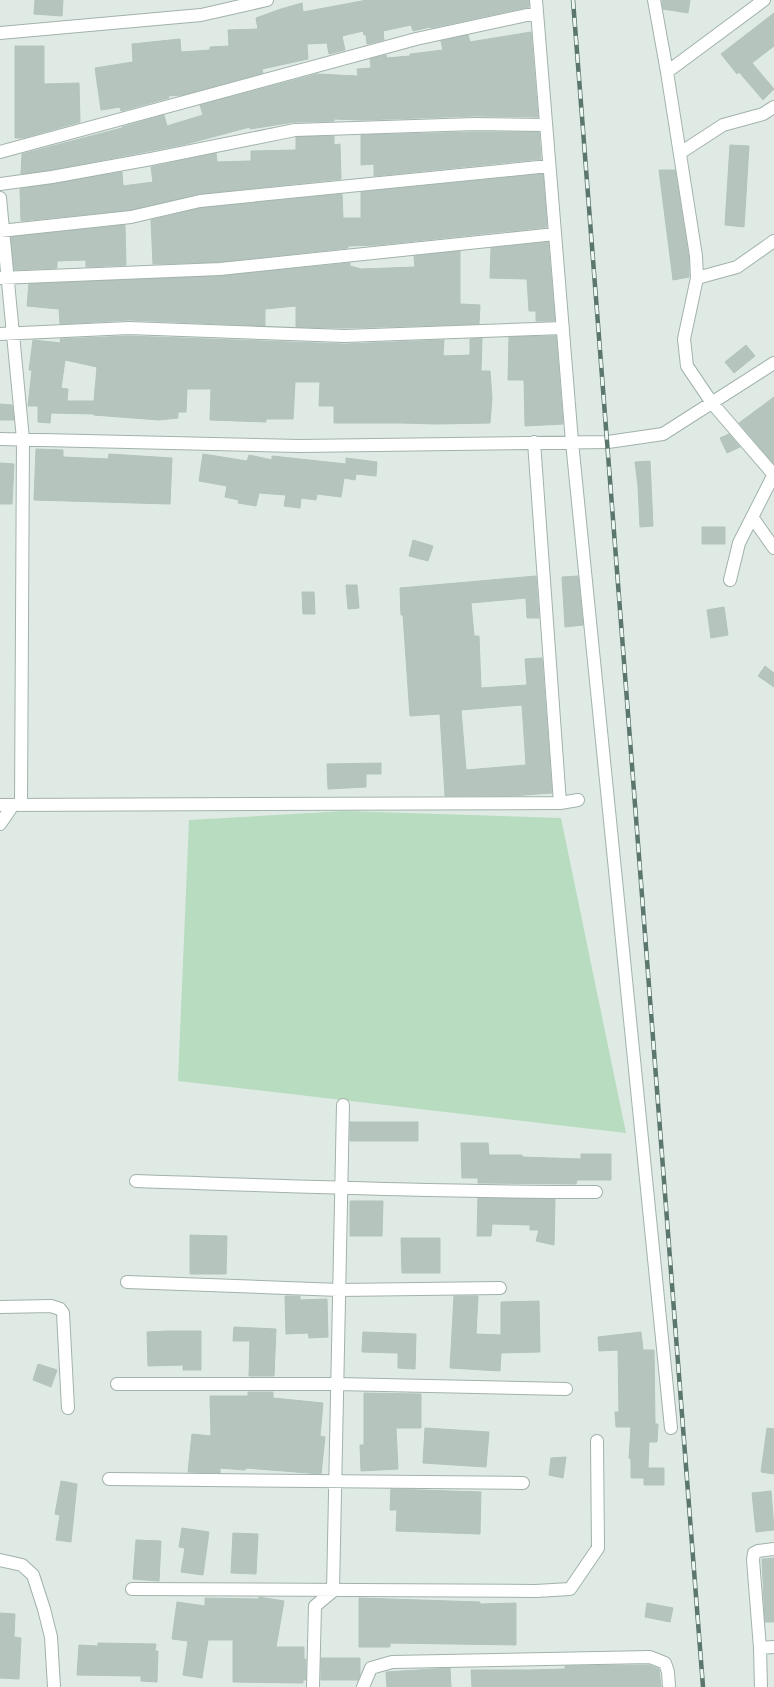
<svg xmlns="http://www.w3.org/2000/svg" width="774" height="1687" font-family="'PT Sans Narrow',sans-serif">
<style>
.green{fill:#b8dcbf}
.building{fill:#b5c5bd;stroke:#b2c4bb;fill-rule:evenodd}
.lines{fill:none;stroke-linecap:round;stroke-linejoin:round}
.minor-casing{stroke:#a2b2ab;stroke-width:14}
.minor{stroke:#fff;stroke-width:12}
.rail-casing{stroke:#5a766d;stroke-width:4.5}
.rail{stroke:#eff7f3;stroke-width:3;stroke-dasharray:9;stroke-linecap:butt}
</style>
<rect width="100%" height="100%" fill="#dfeae5"/>
<path class="green" d="M345,811L561,818L626,1133L178,1081L189,820Z"/>
<path class="building" d="M35,0H63L62,16L34,14Z
M367,0H529V7L431,28L430,27L413,31L411,25L383,31L384,40L367,44L366,35H364L363,31L342,36L345,50L329,54L327,43L307,44L308,59L262,69L263,73L183,95L168,96L169,98L121,111L120,107L101,110L95,68L133,62L132,44L180,39L181,52L210,50V47L229,46L228,30L258,29L256,18L281,9L302,3L303,12Z
M662,0H690L688,13L663,9Z
M774,13V46L752,63L774,89L763,100L739,72L737,74L721,54Z
M531,32L538,117L475,116L361,120L334,119V121L295,122L250,129V127L186,144L51,170L21,174L22,154L122,128V127L164,115L167,126L203,115L200,105L317,74L358,76L357,69L371,68L370,59L386,55L387,58L410,56V54L443,50L441,41L468,35L470,42Z
M15,46H44V84L79,83L80,122L23,138H15Z
M475,132H539L541,159L374,176V164L361,165V135Z
M334,136V145L340,144L341,179L199,194L130,210L21,221L20,189L122,172L123,186L153,182L151,167L216,153L217,162L251,161V151L296,150V137Z
M730,145L749,146L744,227L725,225Z
M659,170H675L689,259V277L673,280Z
M543,174L547,227L377,245L348,246V248L219,262L153,264L151,220L201,208L342,194L343,218H361V192Z
M125,225L126,265L86,267V260L57,261V268L14,270L11,237Z
M548,242L555,321H536V311H529L527,279L490,278L491,248Z
M460,251V304L480,305L479,324L345,328L296,327V306L265,309V326L129,320L60,324L59,309L27,306L29,284L220,276L350,263V266L361,269L415,267L414,256Z
M129,336L345,344L444,340L443,356L470,355V339L482,338L481,371H490L492,398L490,423L436,424L401,423H334V406H319L320,382H295L293,419H266V422L210,420L211,389H187L186,412H178V418L159,420L94,415V414L51,413L50,423L38,422V406H28L32,370H29L33,340L61,343L60,339ZM65,360L97,367L94,401H67L68,389L61,388Z
M556,336L563,424L525,426L524,380H508L509,337Z
M746,345L755,356L734,373L725,362Z
M774,397V464L739,423Z
M0,404L12,405L14,420H0Z
M729,434L740,447L727,453L720,438Z
M36,449L63,450V457L108,459L109,454L172,458L170,504L34,500Z
M203,454L247,461L249,455L272,460V456L346,464V458L377,462L376,476L356,474L355,480L344,478L341,497L317,494L316,500L301,498L300,508L284,506L286,495L259,493L256,506L238,503L239,500L225,497L227,486L199,481Z
M650,461L653,526L640,527L638,486L635,462Z
M0,463L14,464L12,504H0Z
M702,527H725V544H702Z
M413,540L433,546L428,561L409,556Z
M536,576L539,618H527L526,598L471,603L474,636H479L481,688L527,685L525,659L542,658L552,793L511,796H445L440,714L410,716L403,615H401L400,588ZM522,705L526,765L466,770L461,710Z
M578,576L583,625L565,627L562,577Z
M346,585H357L359,608L348,609Z
M302,592H314L315,614H303Z
M724,607L728,635L711,638L707,610Z
M765,666L774,673V687L758,676Z
M381,763V774H366V787L328,789L327,764Z
M350,1122H418V1141H350Z
M461,1143H488L489,1155H522V1157L581,1159V1154H611V1180H577L576,1184L478,1183V1178H462Z
M478,1198L555,1199L554,1245L536,1241L539,1230H530V1225L492,1224L491,1236H477Z
M350,1201H383L382,1236H350Z
M190,1235L227,1236L226,1274H190Z
M401,1238H440V1273H402Z
M285,1296H300V1300L327,1299L328,1337L309,1338L308,1333L286,1334Z
M454,1296H478L476,1334L501,1335V1302L539,1301L540,1352L501,1353L500,1371L450,1368Z
M234,1327L276,1329L274,1376H249L250,1341H233Z
M169,1331H201V1370H183V1365L148,1366L147,1332Z
M363,1332L416,1334L415,1369L398,1368V1353L362,1352Z
M641,1332L643,1350H654L655,1424H658L657,1442H649L648,1468H664V1485H644V1478H631V1459L629,1458L631,1427H616L615,1412H619L618,1350L599,1351L598,1337Z
M38,1364L57,1370L51,1387L33,1380Z
M248,1392H273V1398L323,1403L320,1436L325,1437L321,1474L246,1468L245,1470L220,1468V1473L188,1472L192,1434L211,1436L210,1396H248Z
M364,1393L421,1394V1428H396L398,1469L361,1471L360,1445H364Z
M425,1428L489,1432L486,1467L423,1463Z
M767,1428L774,1429V1474L761,1472Z
M566,1457L563,1478L549,1475L551,1458Z
M61,1481L77,1484L71,1542L56,1540L60,1515L55,1514Z
M391,1489L481,1492L480,1534L396,1531L397,1510H390Z
M771,1491L774,1530L756,1532L752,1493Z
M182,1528L209,1532L203,1575L181,1572L185,1548L179,1547Z
M233,1533L258,1534L256,1574L231,1573Z
M136,1540L161,1541L159,1581L133,1579Z
M774,1558V1622H765L762,1559Z
M259,1597L284,1601L276,1647H304V1659H306V1680H303V1683L233,1682V1640H208L202,1678L183,1675L188,1641L172,1639L177,1602L205,1606V1598L259,1599Z
M359,1598L480,1602V1604L516,1603V1645L390,1643V1647H359Z
M647,1603L673,1608L670,1622L645,1617Z
M0,1613L15,1614L14,1637L21,1638L19,1679L0,1678Z
M98,1643L156,1644L155,1651H158L157,1682L141,1681V1676L77,1675L79,1645L98,1646Z
M321,1658H360V1675L358,1680H321Z
M649,1665L659,1669L661,1687H472L471,1670H530L565,1669V1666Z
M450,1668L451,1687H387L386,1672Z"/>
<g class="lines">
<g class="minor-casing">
<path id="minor" d="M536,0L572,442L671,1428
M654,0L667,72L696,256L697,278L684,339L687,366L712,403L774,475
M0,33L201,15L267,0
M667,72L764,0
M0,152L416,39L536,13
M680,153L723,125L763,114L774,107
M0,184L52,177L151,159L295,130L475,124L546,125
M0,198L23,439L21,805
M0,231L131,217L200,201L549,166
M0,278L220,269L555,234
M697,278L737,267L774,241
M0,334L129,328L345,336L563,328
M0,439L300,446L608,442L663,434L774,363
M534,442L560,803
M752,517L774,548
M730,580L739,543L773,476
M0,805L560,803L578,800
M0,824L13,805
M136,1181C289,1186 442,1192 596,1192
M127,1282L339,1290L500,1288
M0,1307L51,1306L60,1309L63,1313L68,1408
M117,1384H337L566,1389
M109,1479L523,1483
M0,1560L22,1565L33,1575L44,1609L51,1637L54,1687
M132,1589L536,1591L570,1589L598,1548L597,1441
M760,1648L774,1647
M313,1687L315,1606L333,1591L343,1105
M363,1687L371,1668L392,1662L650,1657L665,1663L668,1672L669,1687
M761,1687L760,1648L753,1560L754,1553L758,1551L774,1549"/>
</g>
<use href="#minor" class="minor"/>
<g class="rail-casing">
<path id="rail" d="M573,0L703,1687"/>
</g>
<use href="#rail" class="rail"/>
</g>
</svg>
